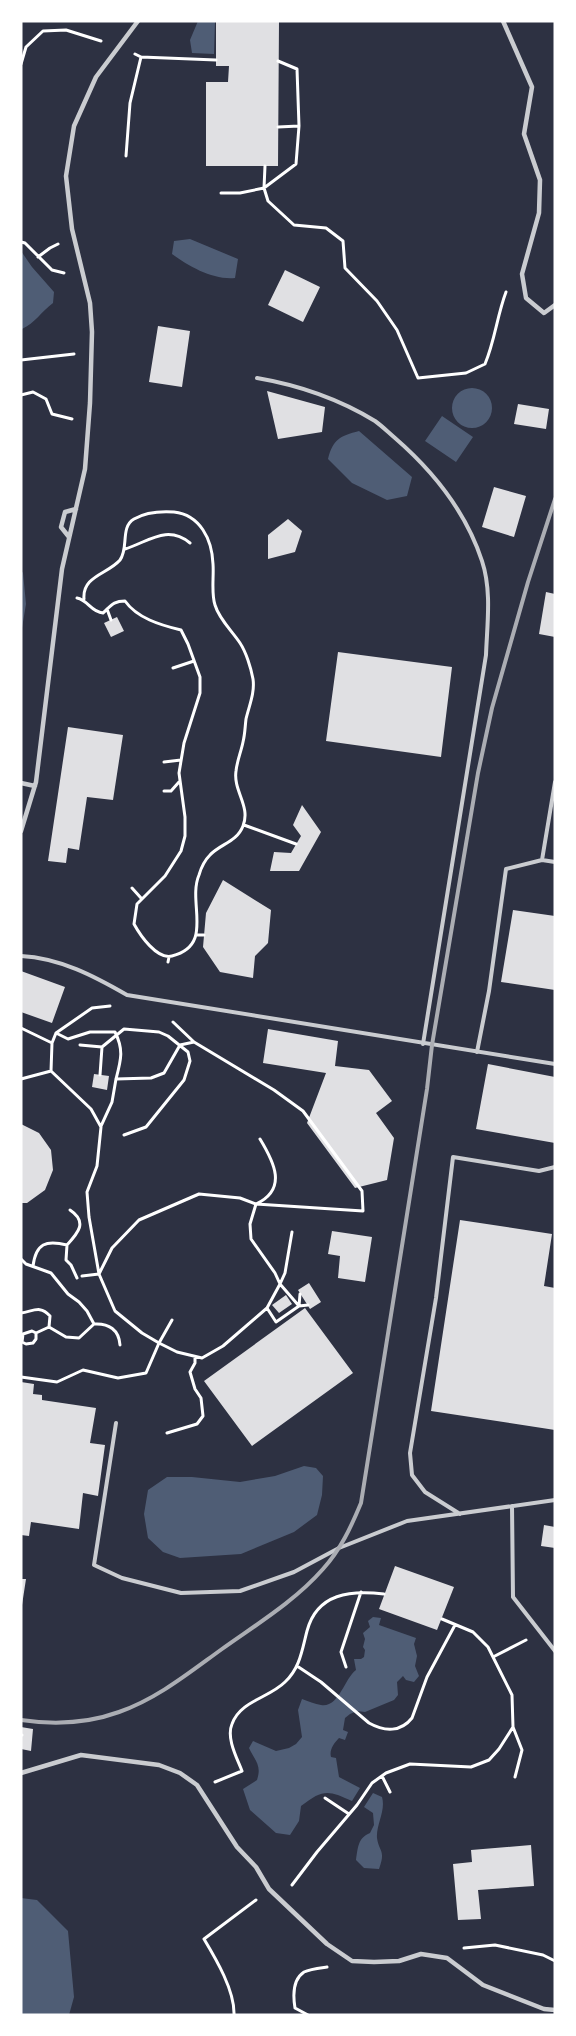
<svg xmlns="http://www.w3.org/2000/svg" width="576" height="2036" font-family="'Varela Round',sans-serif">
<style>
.water{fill:#4f5d75}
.building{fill:#e0e0e3}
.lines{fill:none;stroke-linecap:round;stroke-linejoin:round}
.path{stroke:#fff;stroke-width:3}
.service{stroke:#caccd0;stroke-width:4}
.pedestrian{stroke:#caccd0;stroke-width:4.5}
.rail{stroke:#abadb3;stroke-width:4}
</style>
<rect width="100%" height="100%" fill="#2d3142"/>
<path class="water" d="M198,21H215L214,54L192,53L190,40Z
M190,239L238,259L235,278C213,280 190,267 172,254L174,241Z
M21,251L32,267L54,292L53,303C41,312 35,323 22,329Z
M452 408a20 20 0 1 1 40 0a20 20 0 1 1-40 0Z
M442,416L473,437L456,462L425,441Z
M359,431L412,477L407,496L387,500L352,483L328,459C333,439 340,436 359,431Z
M21,570L23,573L26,604L21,634Z
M304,1466L316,1468L323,1476L322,1495L317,1515L294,1532L241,1554L180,1558L163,1552L148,1538L144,1514L148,1490L167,1477H192L240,1482L275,1476Z
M373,1617L381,1618L379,1625L416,1638L414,1644L417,1656L415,1666L419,1676L414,1682L406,1680L403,1676L397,1682L398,1695L394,1700L365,1712L357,1711L350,1714L345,1718L343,1730L348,1732L345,1740L339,1738C334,1743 329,1750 331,1757L336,1758L339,1777L360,1788L352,1801C328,1790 323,1789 301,1806L299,1821L290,1835L276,1833L250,1810L243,1789L257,1780C262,1765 255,1761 249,1748L253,1741L276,1751L289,1748L296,1744L302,1737L298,1710L302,1699C308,1701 315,1704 321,1705C339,1708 344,1679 356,1670L354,1659H361L364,1657L365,1650L363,1647L365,1639L363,1633L370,1627L368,1621Z
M373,1793L382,1797C386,1811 376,1824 377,1838C379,1852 386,1850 379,1869L364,1868L356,1860C358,1847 358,1838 370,1833L374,1825L373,1813L364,1807Z
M21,1898L37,1900L68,1931L74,1997L69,2015H21Z"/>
<path class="building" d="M216,21H279L278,166H206V82H228L229,66H216Z
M285,270L320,287L303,322L268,305Z
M158,326L190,331L182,387L149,382Z
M267,391L325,407L322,432L278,439Z
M518,404L549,409L546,429L514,424Z
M494,487L526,496L514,537L482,527Z
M288,519L302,531L295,552L268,559V535Z
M546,592L555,594V637L539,634Z
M117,617L124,631L111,637L104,623Z
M338,652L452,667L441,757L326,741Z
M68,727L123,735L113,800L87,797L79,850L68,848L66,863L48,861Z
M302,805L321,832L299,871H270L274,852L291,853L301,836L293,825Z
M223,880L271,910L268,943L255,956L253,978L220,972L203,947L206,913Z
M513,910L555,916V990L501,982Z
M21,971L65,987L52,1023L21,1012Z
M268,1029L338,1041L335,1066L369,1070L392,1101L376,1113L394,1138L387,1180L355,1188L307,1123L326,1073L263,1063Z
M488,1064L555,1077V1143L476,1129Z
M94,1074L109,1076L107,1090L92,1087Z
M21,1124L39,1133L51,1150L53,1170L45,1190L27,1203H21Z
M460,1220L552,1234L544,1286L555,1288V1430L431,1411Z
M332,1231L372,1237L365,1282L338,1278L340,1256L328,1254Z
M309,1283L321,1302L310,1309L298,1290Z
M286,1295L292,1304L279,1313L272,1305Z
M305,1308L353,1373L252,1446L204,1381Z
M21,1382L34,1384L33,1394L42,1395V1400L96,1408L90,1443L105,1445L98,1496L83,1493L79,1529L31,1522L29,1536L21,1535Z
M544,1525L555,1527V1548L541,1546Z
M395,1566L454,1587L437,1630L379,1609Z
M21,1579H26L22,1605H21Z
M21,1727L33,1729L31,1751L21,1749Z
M531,1845L534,1886L478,1890L481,1919L458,1920L453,1864L472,1862L471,1850Z"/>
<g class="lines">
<path class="path" d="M135,54L141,57L216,60
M278,61L297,69L299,126L296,164L264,188L268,201L294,225L326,228L343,241L345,268L377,301L397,330L418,378L466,373L485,364C495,340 497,316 506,292
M21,64L26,47L43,31L66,30L101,41
M278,127L299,126
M126,156L130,103L141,57
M221,193H240L264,188L265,166
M21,242L25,243L52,270L64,273
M38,257L50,248L58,244
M21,360L74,354
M21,395L33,392L46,399L52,414L72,419
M125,549C148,542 167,524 190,543
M77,598C88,600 91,612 103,613C111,606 113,601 125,601C137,618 160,625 181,630L188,644L200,677V693L184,743L179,773L185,817V836L181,851L165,876L137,904L134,924C140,935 157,960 172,956C215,945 187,903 199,875C201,868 205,860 210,855C220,844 237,842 243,826C251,806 233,791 236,771C237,761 241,752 243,742C245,734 245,727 246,719C249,706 255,693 253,679C251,668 246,652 240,643C232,631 219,619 215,605C211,593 214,577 213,564C212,539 200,515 174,512C159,511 146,512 134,519C120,527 129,548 120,560C108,574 82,576 84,599
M107,609L111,620
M173,668L194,661
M164,762L181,760
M164,791H171L179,782
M244,825L296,844
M132,888L141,898
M196,935H204
M168,962L169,957
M110,1006L92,1008L56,1033L52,1043L51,1071L91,1109L101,1127L97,1166L87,1192L89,1217L99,1274L115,1311L142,1333L159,1343L177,1352L202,1358L223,1346L267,1308L280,1284L275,1273L251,1239L250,1224L256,1204C288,1189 274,1162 260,1139
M21,1028L52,1043
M56,1033L68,1039L90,1032H115C124,1050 121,1060 116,1079
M80,1045L102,1047
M100,1075L102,1047L124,1029L159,1032L168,1036L188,1052L190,1061L184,1080L146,1127L124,1135
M21,1079L51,1071
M101,1126L112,1102L116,1079L151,1078L164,1073L180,1045L194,1042
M70,1210C88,1222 78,1233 67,1245L66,1260L71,1265L77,1278
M21,1259L26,1264L51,1273L68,1294L79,1302L87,1311L94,1324C109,1323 119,1330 120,1345
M33,1266C36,1243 46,1240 67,1245
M82,1276L99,1274L112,1248L139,1220L199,1194L240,1198L256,1204L363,1211L362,1191L303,1111L274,1090L194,1042L173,1022
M300,1294L299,1306L308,1305
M267,1308L276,1322L299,1306L280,1284L285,1273L292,1232
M21,1313C34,1311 40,1305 50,1316L49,1327L66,1337L79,1338L94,1324
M36,1333V1339L33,1343L26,1344L22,1342L23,1334L32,1331L36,1333L49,1327
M21,1377L57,1382L83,1370L118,1378L146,1373L159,1343L172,1320
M167,1433L197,1424L203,1416L201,1398L195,1389L190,1372L195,1363V1357
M493,1657L526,1640
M297,1666L321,1682L369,1723C385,1732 401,1732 412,1718L427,1677L455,1625
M346,1667L341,1652L361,1592
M513,1727L522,1750L515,1777
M21,1735H22
M382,1776L390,1792
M215,1782L242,1771C237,1758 226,1738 232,1724C240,1701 269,1698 285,1682C300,1668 302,1650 307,1631C317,1593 351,1590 384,1594
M325,1798L349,1814
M292,1885L317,1852L357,1805L372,1783L386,1773L410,1764L471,1767L489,1760L499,1749L513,1727L512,1695L488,1647L473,1632L442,1619
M464,1948L495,1945L543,1955L555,1961
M234,2015C235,1991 216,1959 204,1939L256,1900
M308,2015L295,2008C293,1996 292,1980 304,1972C310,1969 320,1968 327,1967"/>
<path class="service" d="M257,378C298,385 339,399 375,421C382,426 388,432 395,438C433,471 466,512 482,561C492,591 487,625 486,655L423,1044
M542,860L555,782
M21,956C60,958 94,976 127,995L555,1064
M477,1052L489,991L506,869L542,860L555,862
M116,1423L94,1565L122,1578L181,1593L240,1591L294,1572L339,1548L407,1521L555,1500
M512,1506L513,1597L555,1651
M460,1514L425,1492L412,1475L410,1453L436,1298L453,1157L539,1171L555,1167"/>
<path class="pedestrian" d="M503,21L532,87L524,134L540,180L539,213L522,274L526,298L544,313L555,305
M69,537L61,527L65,512L76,509
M21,783L35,786
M21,831L36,782L62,569L85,469L90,403L92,332L90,303L72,229L66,176L74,126L96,77L138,21
M21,1773L81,1755L159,1765L180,1773L197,1785L237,1847L256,1867L269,1889L327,1944L352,1961L374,1962L399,1961L421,1954L447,1958L483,1985L544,2009L555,2010"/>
<path class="rail" d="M21,1720C55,1725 86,1724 119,1712C157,1699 190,1672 222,1649C257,1624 295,1601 323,1569C341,1549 351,1527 361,1503L427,1089L432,1045L478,773L492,708L528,582L555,499"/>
</g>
<rect width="576" height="2036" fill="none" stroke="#ffffff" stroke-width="45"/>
</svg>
